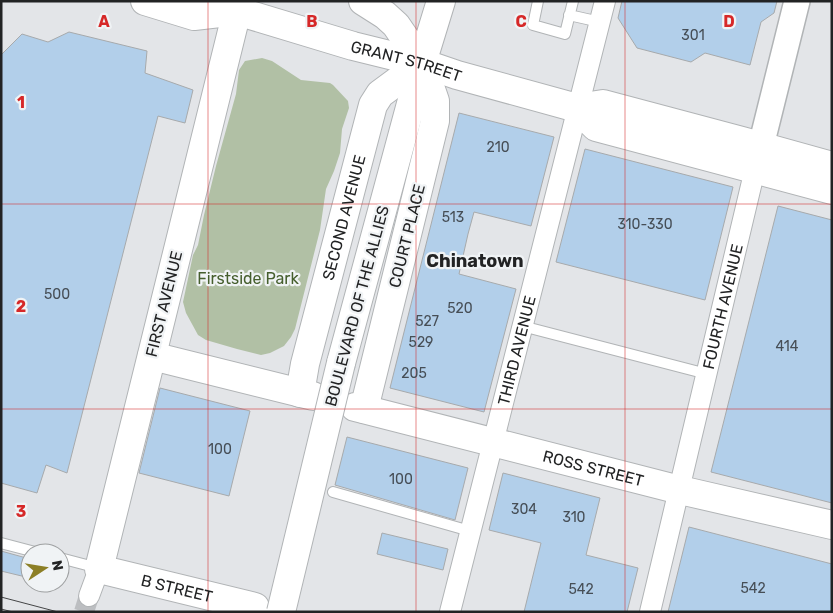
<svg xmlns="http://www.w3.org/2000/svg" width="833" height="613" font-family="Rubik,sans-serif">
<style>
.green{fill:#b1c0a5}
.building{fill:#b2cfea;stroke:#a7aaac}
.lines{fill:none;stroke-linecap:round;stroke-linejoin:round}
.minor-tunnel{stroke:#bcbec1;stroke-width:20;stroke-dasharray:20 10;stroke-linecap:butt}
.service-casing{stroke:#b1b4b6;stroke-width:12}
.minor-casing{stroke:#b1b4b6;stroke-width:22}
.tertiary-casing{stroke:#b1b4b6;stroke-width:28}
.secondary-casing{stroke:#b1b4b6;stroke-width:30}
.primary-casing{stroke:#b1b4b6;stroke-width:30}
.motorway-casing{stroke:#b1b4b6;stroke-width:30}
.service{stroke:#fff;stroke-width:10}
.minor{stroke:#fff;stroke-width:20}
.tertiary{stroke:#fff;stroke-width:25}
.secondary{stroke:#fff;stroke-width:28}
.primary{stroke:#fff;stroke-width:28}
.motorway{stroke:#fff;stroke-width:28}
.tram{stroke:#444546;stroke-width:1}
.primary-bridge-casing{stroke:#b1b4b6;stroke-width:30;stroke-linecap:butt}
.primary-bridge{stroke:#fff;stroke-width:28}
.grid{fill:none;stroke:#d62828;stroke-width:1;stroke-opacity:0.55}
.labels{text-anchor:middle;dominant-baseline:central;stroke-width:4.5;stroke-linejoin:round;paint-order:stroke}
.number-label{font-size:14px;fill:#464e56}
.street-label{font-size:16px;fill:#222324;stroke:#f0f3f5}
.park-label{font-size:16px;fill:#455e2d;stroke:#f0f3f5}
.neighbourhood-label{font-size:18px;font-weight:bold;fill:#222324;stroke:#f0f3f5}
.grid-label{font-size:16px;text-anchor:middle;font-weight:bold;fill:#d62828;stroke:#f0f3f5;stroke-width:4.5;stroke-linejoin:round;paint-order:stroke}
</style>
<rect width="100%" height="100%" fill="#e3e5e8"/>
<path class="green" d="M262,58L272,61L301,80L330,83L333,85L348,101L349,108L342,129L340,153L334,171L326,189L320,230L295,329L291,337L284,346L270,353L261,355L237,349L206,340L198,335L186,313L183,302L193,255L198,245L204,215L216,166L236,94L239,70L245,61Z"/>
<path class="building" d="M622,1H777L774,13L761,22L750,65L705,53L691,62L637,48L618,18Z
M69,32L147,51L145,73L193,90L185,123L158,116L67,473L46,465L37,493L1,483V55L22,34L48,42Z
M459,113L554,137L531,226L474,212L468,234L459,274L516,289L484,412L390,388Z
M585,149L733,187L705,300L556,262Z
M778,206L832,220V503L711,472Z
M160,388L250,411L229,496L139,473Z
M347,437L468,468L455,520L335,485Z
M503,473L600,498L586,555L638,568L627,612H524L541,543L489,530Z
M689,527L832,564V612H668Z
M382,533L448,549L443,570L377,554Z
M1,551L30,559V578L1,571Z"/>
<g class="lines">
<path class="minor-tunnel" d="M84,612L89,596"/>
<g class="service-casing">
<path id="service" d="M538,1L533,25L565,34L573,1
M569,15L600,22
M522,326L707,374
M333,492L470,531
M1,543L39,553
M60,558L98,568"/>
</g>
<g class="minor-casing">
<g id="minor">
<path d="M89,596L99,569"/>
<path id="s1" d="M450,612L605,1"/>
<path id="s2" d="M650,612L755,169"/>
</g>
</g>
<g class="tertiary-casing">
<path id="tertiary" d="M756,166L797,1"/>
</g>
<g class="secondary-casing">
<g id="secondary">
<path id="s3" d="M237,11L99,569L255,607"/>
<path d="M152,356L313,396"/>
<path id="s4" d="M300,393L305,364L373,105L380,94L422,63L435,101V121L364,409"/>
<path id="s5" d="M355,407L680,490L832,525"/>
</g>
</g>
<g class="primary-casing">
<g id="primary">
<path id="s6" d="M145,1L194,16L237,11L353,46L422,63L457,75L577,108L603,104L742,141L832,166"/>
<path d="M577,108L596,127L832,190"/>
<path d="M341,363L422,63L441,1"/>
</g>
</g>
<g class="motorway-casing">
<path id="motorway" d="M363,1L385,15L396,25L422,63"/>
</g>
<use href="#service" class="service"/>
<use href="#minor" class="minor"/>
<use href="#tertiary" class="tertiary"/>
<use href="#secondary" class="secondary"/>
<use href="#primary" class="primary"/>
<use href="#motorway" class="motorway"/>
<path class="tram" d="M1,597L58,612
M1,609L13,612"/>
<g class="primary-bridge-casing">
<path id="primary-bridge" d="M281,612L341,363"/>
</g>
<use href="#primary-bridge" class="primary-bridge"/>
</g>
<path class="grid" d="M208,1V612M416,1V612M625,1V612M1,204H832M1,409H832"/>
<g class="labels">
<g class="number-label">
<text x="693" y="35">301</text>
<text x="498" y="147">210</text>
<text x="453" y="217">513</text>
<text x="645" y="224">310-330</text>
<text x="57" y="294">500</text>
<text x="460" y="308">520</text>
<text x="427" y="321">527</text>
<text x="421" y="342">529</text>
<text x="787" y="346">414</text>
<text x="414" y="373">205</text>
<text x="220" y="449">100</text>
<text x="401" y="479">100</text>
<text x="524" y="509">304</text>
<text x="574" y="517">310</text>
<text x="753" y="588">542</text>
<text x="581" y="589">542</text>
</g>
<g class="street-label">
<text stroke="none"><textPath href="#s6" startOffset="271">GRANT STREET</textPath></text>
<text stroke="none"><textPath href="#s4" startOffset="181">SECOND AVENUE</textPath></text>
<text transform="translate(407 236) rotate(-76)">COURT PLACE</text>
<text transform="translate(164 304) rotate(-76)">FIRST AVENUE</text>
<text transform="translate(357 306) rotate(-75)">BOULEVARD OF THE ALLIES</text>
<text stroke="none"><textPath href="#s2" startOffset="314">FOURTH AVENUE</textPath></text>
<text stroke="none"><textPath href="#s1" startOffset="270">THIRD AVENUE</textPath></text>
<text stroke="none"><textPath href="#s5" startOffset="246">ROSS STREET</textPath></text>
<text stroke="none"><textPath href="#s3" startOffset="655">B STREET</textPath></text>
</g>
<g class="park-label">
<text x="248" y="278">Firstside Park</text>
</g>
<g class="neighbourhood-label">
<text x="475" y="261">Chinatown</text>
</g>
</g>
<g class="grid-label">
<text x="104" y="27">A</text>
<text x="312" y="27">B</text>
<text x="521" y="27">C</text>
<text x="729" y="27">D</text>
<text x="21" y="108">1</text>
<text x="21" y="312">2</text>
<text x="21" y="517">3</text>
</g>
<rect width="833" height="613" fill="none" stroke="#222324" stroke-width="5"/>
<g transform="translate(45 568) rotate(78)"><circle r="24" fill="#f0f3f5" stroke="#9ea0a1"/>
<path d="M0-4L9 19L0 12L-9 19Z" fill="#8c7f26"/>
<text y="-8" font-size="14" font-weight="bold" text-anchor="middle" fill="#222324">N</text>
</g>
</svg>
